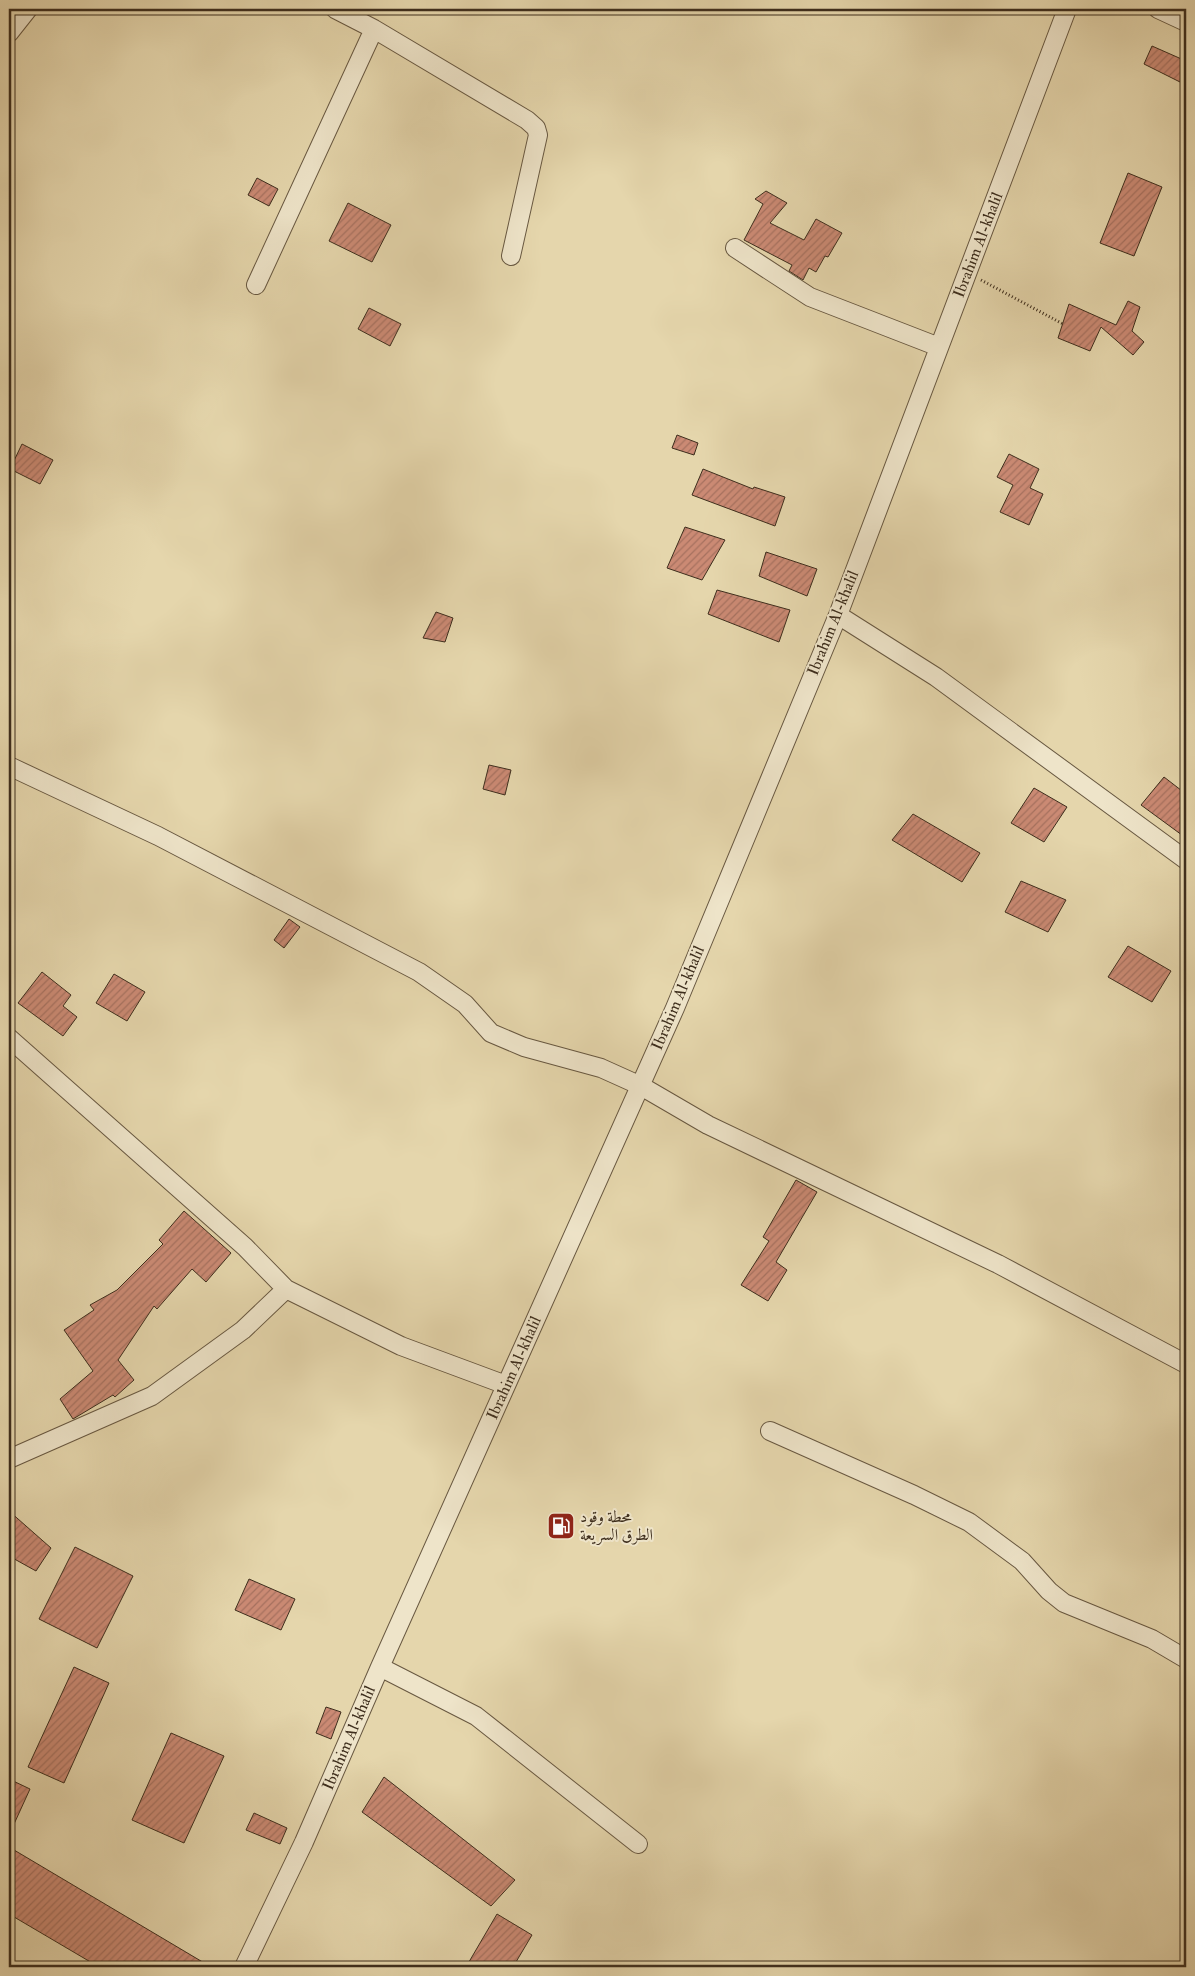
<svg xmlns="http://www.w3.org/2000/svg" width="1195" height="1976" font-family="'IM FELL Double Pica',Amiri,serif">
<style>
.building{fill:url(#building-hatch);stroke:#3e2e1d}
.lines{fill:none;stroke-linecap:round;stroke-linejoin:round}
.minor-casing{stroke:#685841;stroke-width:20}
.path{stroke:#3e2e1d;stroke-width:3;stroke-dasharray:1 2.5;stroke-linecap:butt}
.minor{stroke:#eee4c9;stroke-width:18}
.labels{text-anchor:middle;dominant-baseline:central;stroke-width:4;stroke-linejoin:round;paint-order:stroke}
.street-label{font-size:16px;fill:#3e2e1d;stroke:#eee4c9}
.poi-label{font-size:16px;fill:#3e2e1d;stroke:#eee4c9;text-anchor:start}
</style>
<defs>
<pattern id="building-hatch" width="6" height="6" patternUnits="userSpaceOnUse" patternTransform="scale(1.25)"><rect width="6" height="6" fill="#cb8a74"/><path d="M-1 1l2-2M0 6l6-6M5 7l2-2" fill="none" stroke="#a6715f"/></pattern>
</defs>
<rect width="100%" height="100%" fill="#e5d6ac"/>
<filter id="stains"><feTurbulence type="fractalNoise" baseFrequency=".004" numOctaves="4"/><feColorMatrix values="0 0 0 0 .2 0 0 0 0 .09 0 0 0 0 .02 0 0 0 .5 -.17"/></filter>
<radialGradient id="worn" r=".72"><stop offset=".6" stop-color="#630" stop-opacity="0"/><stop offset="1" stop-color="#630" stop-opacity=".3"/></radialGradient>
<path class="building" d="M1152,46L1186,61V85L1144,64Z
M1128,173L1162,187L1134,256L1100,243Z
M257,178L278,189L269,206L248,195Z
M766,191L787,203L770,223L804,240L816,219L842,233L828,257L825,256L816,272L809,268L803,280L789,271L792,265L744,240L763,204L755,199Z
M348,203L391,225L372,262L329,241Z
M1128,301L1140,307L1132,331L1144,342L1133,355L1101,327L1090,351L1058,338L1069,304L1116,325Z
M369,308L401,324L390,346L358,329Z
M677,435L698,443L694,455L672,448Z
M22,444L53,460L40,484L10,469Z
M1009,454L1039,469L1030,488L1043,494L1029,525L1000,512L1013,485L997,477Z
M703,469L753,489L754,487L785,497L775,526L692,495Z
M685,527L725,540L702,580L667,568Z
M766,552L817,569L807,596L759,576Z
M717,590L790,610L779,642L708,614Z
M436,612L453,618L445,642L423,638Z
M489,765L511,770L505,795L483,789Z
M1164,777L1186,794V838L1141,805Z
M1034,788L1067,807L1044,842L1011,823Z
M913,814L980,853L962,882L892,840Z
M1021,881L1066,900L1048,932L1005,912Z
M289,919L300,927L284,948L274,940Z
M1128,946L1171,971L1152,1002L1108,977Z
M42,972L71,995L63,1006L77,1017L63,1036L18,1003Z
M114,974L145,992L127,1021L96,1003Z
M796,1180L817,1192L776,1262L787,1270L768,1301L741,1285L769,1241L763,1237Z
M184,1211L231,1253L206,1282L192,1269L157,1309L154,1306L118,1360L134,1380L115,1397L113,1395L73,1419L60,1399L93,1371L64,1330L94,1310L90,1305L117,1290L163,1244L159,1240Z
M9,1511L51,1548L36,1571L9,1556Z
M75,1547L133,1576L97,1648L39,1619Z
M249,1579L295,1599L281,1630L235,1610Z
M74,1667L109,1683L64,1783L28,1767Z
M326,1707L341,1712L331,1739L316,1733Z
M171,1733L224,1756L184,1843L132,1820Z
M384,1777L515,1880L491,1906L362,1812Z
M9,1779L30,1789L9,1835Z
M254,1813L287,1828L280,1844L246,1830Z
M9,1847L211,1967H99L9,1914Z
M497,1914L532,1935L513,1967H466Z"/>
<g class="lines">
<g class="minor-casing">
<path id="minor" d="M335,9L374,29L527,120L536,128L538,135L511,256
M1158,9L1186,22
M9,33L28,9
M735,248L810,297L939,347
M256,285L374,29
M838,615L936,677L1186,860
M9,766L158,836L419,972L465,1004L491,1033L524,1047L601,1068L641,1086L708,1125L998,1264L1186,1364
M9,1038L245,1247L286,1289L401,1346L506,1385
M770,1431L914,1495L969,1522L1022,1561L1049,1591L1064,1603L1152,1639L1186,1659
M9,1459L152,1396L243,1330L286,1289
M380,1667L476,1716L638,1844
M244,1967L304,1842L380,1667L675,1008L838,615L1067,9"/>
</g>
<path class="path" d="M981,280L1063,324"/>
<use href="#minor" class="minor"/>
</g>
<defs>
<g id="fuel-square" transform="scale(1.4375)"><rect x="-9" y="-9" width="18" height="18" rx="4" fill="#8f2418" stroke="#eee4c9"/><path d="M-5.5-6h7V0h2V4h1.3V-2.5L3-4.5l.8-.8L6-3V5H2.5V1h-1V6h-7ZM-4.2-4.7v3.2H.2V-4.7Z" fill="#fff"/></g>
</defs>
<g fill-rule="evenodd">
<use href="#fuel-square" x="561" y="1526"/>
</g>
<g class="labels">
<g class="street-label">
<text transform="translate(978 245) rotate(-69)">Ibrahim Al-khalil</text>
<text transform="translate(833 623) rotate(-68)">Ibrahim Al-khalil</text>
<text transform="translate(678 998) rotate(-67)">Ibrahim Al-khalil</text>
<text transform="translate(514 1368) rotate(-66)">Ibrahim Al-khalil</text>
<text transform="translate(349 1738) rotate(-67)">Ibrahim Al-khalil</text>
</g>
<g class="poi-label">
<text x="580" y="1517">محطة وقود<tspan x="580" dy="18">الطرق السريعة</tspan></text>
</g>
</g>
<rect width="1195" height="1976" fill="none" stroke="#e5d6ac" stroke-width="30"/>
<rect x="10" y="10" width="1175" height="1956" fill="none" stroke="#3e2e1d" stroke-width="2.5"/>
<rect x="15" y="15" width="1165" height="1946" fill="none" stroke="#3e2e1d"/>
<rect width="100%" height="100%" filter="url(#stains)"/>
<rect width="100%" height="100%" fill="url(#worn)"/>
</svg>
